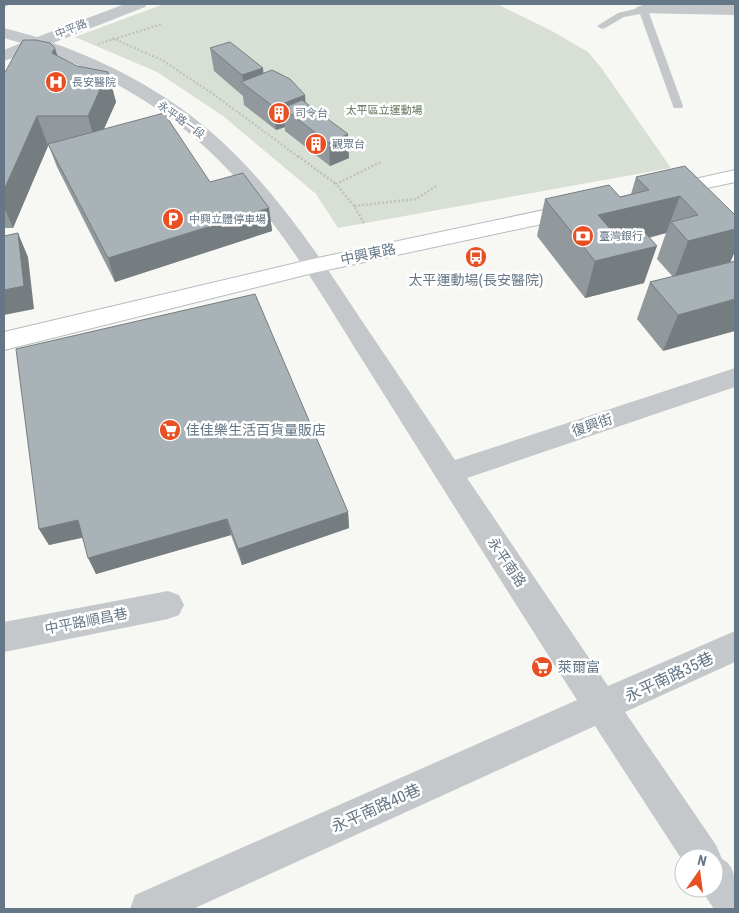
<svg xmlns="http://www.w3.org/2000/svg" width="739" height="913" font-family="'Roboto Condensed','Noto Sans TC',sans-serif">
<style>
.green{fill:#d8dfd5}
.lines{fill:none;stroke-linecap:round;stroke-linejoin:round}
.secondary-casing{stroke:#b6bcc0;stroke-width:2}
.path-far1{stroke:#bec0c2;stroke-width:2;stroke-dasharray:2 2;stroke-linecap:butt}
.path{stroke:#bec0c2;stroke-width:2.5;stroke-dasharray:2 2;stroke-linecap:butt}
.service{fill:#c4c8cb;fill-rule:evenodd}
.minor{fill:#c4c8cb;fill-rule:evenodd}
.secondary{fill:#fff;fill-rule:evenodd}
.wall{fill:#91999d}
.shaded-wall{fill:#767d80}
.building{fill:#a9b2b7;stroke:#767d80}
.labels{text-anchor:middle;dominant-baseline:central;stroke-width:5;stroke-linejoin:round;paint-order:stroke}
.far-street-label{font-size:11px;fill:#657786;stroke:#fff}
.far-poi-label{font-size:11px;fill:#657786;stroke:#fff;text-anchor:start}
.far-park-label{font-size:11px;fill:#657860;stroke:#fff}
.street-label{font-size:14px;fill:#657786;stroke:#fff}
.poi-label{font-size:14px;fill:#657786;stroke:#fff;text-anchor:start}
.near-street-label{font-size:16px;fill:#657786;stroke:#fff}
</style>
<rect width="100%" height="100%" fill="#f7f7f4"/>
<path class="green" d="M164,4H497L552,31L588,52L600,66L671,168L338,228L316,194L223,116L157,72L75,37Z"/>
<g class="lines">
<g class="secondary-casing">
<path id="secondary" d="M735,170V182L666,197L659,195L656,191L659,187Z
M577,203L584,205L588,210L584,215L313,273L4,350V332L313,259Z"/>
</g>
<path class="path-far1" d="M112,38L162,60L216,96L300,158
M98,44L162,24"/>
<path class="path" d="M298,156L336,184
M354,206L336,184L381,162
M364,223L354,206L416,199L438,185"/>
<path class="service" d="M4,4H10L4,8Z
M643,7L648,10L683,106L682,108H674L673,106L640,14L624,17L605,28L602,29L597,26L618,13Z"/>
<path class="minor" d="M125,4H147L145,7L53,43C113,64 172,96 219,139C276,191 320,257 362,321C393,367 424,413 455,460L735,368V387L467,478L608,686L735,631V662L625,712L716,845L722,859C739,867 735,892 735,909H714L700,888H714V858H684V863L595,726L193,909H130L135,895L577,700C508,593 441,485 373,377C323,298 275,211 205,147C157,103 99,71 38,49L4,61V50L21,43L4,38V28L37,37Z
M643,5H735V15L637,13L635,10L637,7Z
M168,591L179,595L184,605L179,615L168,619L4,652V622Z"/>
<use href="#secondary" class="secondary"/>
</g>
<path class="wall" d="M210,48L263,68V74L306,103L349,158L330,166L285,131V127L276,130L244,105L243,96L214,71Z
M58,57L77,66L108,72L116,102L104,129L210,182L269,208L272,231L115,282L57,167L49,146H48L13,228H4V74Z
M636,177L735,215V251L730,262L663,351L637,319L650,282L673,277L657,259L666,233L649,238L644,283L585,298L537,236L545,199L620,197L631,194Z
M348,512L349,528L242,565L231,535L96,574L82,537L49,545L39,529Z"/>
<path class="shaded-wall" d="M55,48L64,77L52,53Z
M263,68L265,90L244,84L242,75Z
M108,72L116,102L96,146L88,116Z
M305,95L307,118L283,108L285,127L276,130L274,107Z
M37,116L48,146L13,228L4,207V190Z
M348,134L349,158L330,166L329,143Z
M680,196L666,233L588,252L598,215Z
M269,208L272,231L115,282L108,258Z
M735,229V251L730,263L674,278L688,241Z
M18,233L28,257L34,309L4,315V290Z
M657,246L644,283L585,298L595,261Z
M735,299V331L663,351L678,315Z
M348,512L349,528L242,565L238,549Z
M227,519L231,535L96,574L88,558Z
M78,520L86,537L49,545L39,529Z"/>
<path class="building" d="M23,40H36L50,43L55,48L52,53L77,66L108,72L88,116H37L4,190V74Z
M230,42L263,68L242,75L210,48Z
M272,70L290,79L305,95L274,107L241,82Z
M302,100L348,134L329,143L283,108Z
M164,113L210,182L243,173L269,208L108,258L48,144Z
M685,166L735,215V229L688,241L671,222L698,215L680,196L598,215L614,233L640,227L657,246L595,261L545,199L609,185L620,197L649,190L636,177Z
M18,233L24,286L4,290V236Z
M735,261V299L678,315L650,282Z
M255,294L348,512L238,549L227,519L88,558L78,520L39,529L16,349Z"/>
<defs>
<g id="hospital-disc" transform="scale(1.125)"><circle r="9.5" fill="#e85023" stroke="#fff"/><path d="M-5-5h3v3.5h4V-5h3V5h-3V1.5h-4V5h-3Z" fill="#fff"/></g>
<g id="building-disc" transform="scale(1.125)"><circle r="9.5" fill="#e85023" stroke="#fff"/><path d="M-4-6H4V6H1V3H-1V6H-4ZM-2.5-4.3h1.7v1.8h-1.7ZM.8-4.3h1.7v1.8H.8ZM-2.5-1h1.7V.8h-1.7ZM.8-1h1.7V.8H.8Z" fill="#fff"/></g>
<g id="parking-disc" transform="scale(1.125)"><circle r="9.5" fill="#e85023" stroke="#fff"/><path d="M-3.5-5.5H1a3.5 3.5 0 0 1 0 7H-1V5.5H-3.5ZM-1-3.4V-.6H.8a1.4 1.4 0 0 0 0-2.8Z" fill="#fff"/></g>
<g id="bank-disc" transform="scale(1.125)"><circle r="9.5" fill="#e85023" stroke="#fff"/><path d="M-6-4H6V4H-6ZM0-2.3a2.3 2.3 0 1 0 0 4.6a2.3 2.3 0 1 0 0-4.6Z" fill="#fff"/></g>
<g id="bus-disc" transform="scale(1.125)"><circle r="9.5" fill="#e85023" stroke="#fff"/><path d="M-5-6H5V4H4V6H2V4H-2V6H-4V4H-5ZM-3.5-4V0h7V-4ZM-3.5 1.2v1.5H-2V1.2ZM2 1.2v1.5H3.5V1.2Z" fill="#fff"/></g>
<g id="supermarket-disc" transform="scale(1.125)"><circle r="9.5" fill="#e85023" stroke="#fff"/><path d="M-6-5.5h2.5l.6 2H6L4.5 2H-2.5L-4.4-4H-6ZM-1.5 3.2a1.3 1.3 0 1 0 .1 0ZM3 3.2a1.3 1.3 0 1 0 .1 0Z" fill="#fff"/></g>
</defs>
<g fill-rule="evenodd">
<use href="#hospital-disc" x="56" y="82"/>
<use href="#building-disc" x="279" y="113"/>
<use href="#building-disc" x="316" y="144"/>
<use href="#parking-disc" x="173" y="219"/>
<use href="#bank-disc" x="583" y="236"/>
<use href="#bus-disc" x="476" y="257"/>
<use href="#supermarket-disc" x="170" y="430"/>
<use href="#supermarket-disc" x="542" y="667"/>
</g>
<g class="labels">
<g class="far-street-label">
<text transform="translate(71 29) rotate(-21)">中平路</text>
<text transform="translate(181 120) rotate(36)">永平路一段</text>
</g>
<g class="far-poi-label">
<text x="72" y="82">長安醫院</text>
<text x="295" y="113">司令台</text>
<text x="332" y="144">觀眾台</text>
<text x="189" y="219">中興立體停車場</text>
<text x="599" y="236">臺灣銀行</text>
</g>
<g class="far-park-label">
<text x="384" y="110">太平區立運動場</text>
</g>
<g class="street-label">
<text transform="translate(368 254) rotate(-12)">中興東路</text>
<text transform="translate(592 425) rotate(-19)">復興街</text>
<text transform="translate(507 562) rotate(56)">永平南路</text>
<text transform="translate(86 621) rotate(-11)">中平路順昌巷</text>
</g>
<g class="poi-label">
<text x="476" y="280" text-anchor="middle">太平運動場(長安醫院)</text>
<text x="186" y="430">佳佳樂生活百貨量販店</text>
<text x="558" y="667">萊爾富</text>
</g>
<g class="near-street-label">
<text transform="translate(669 677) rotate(-25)">永平南路35巷</text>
<text transform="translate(376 808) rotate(-24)">永平南路40巷</text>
</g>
</g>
<rect width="739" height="913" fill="none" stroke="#657786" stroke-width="10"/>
<g transform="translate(699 873) rotate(14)"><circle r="24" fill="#ffffff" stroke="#c1c9cf"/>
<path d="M0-4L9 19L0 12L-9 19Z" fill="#e85023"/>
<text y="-8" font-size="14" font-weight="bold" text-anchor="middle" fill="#657786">N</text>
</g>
</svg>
